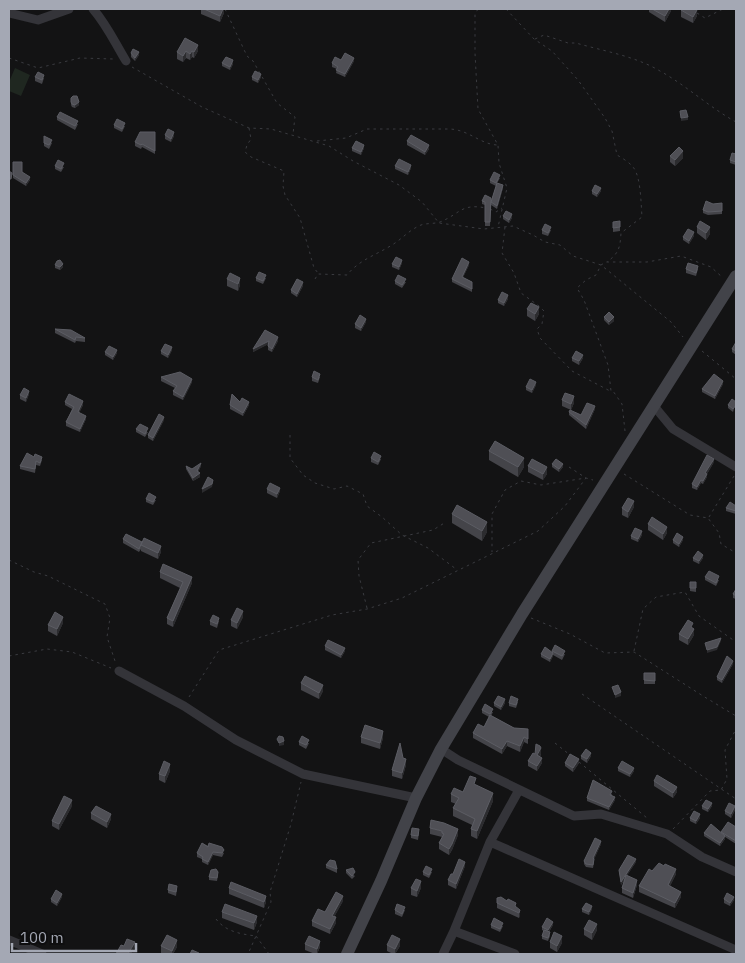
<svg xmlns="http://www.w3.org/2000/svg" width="745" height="963" font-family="'IBM Plex Sans',sans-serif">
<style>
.green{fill:#1f2720}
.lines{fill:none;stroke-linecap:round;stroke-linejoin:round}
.path{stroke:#3a3b40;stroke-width:1;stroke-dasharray:2.5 4;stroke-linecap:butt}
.street{stroke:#343439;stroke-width:9}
.secondary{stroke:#424349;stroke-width:12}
.wall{fill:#444449}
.shaded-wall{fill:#2c2c2f}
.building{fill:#4f4f55;stroke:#5c5d64}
</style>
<rect width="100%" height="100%" fill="#131314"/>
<path class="green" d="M15,68L30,75L21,96L9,91V82Z"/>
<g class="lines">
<path class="path" d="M225,9L247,56L253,61L277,103L295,117L293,134
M478,9L475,14V53L478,109L498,145L499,163L507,188L498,227
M506,9L534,39L552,51L578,80L605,118L612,131L617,155C622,158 629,162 633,167C641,176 641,205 642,217L621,233C620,248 619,253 607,262
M697,13L705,18L723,9
M535,39L544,35L568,43H576C603,51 635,56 660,71C687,86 709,107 736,122
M9,58L38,68L80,58L113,59
M132,67L202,107L249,128L271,129L329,146L353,161L399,185L422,202L439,223L484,229L513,226L533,235L545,242L560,245L573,256L601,265L671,322L683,337
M249,128L251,139L247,145L245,152L251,157L284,171L283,186L285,195L300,218L314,268L318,273
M317,141L346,138L367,129H450C469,130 480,144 497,145
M490,209L496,212L502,208
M505,227L502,253L514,273L521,293L539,306L544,311L542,324L537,329L540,338L572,371L610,391
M315,279L318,274L347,275C359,260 376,255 392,245C402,239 409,230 421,225C427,223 434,224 440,222C460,214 461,203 486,208
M702,351L736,379
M625,431L622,404L613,391H611L608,365L584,300L577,288L586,280L596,275L601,265L606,262H647L681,256L711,267L722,277
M290,435V458L303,475L315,483L334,489L347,486L363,494L367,506L382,517L402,535L428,548L456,569
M569,467L586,478L593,480
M624,474L690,515L708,518L719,533L721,544L736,553
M709,517L734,476
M9,560L34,572L48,576L105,604L110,618L107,637L116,664
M367,608L359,576L358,560L371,543L433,530L446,522
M531,618L570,634L605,653L634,652L703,696L736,716
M634,651L643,609L656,597L685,592L699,616L736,642
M9,656L47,649L72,652L111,668
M582,694L736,799
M189,697L219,650L332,615L367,609L402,598L538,531L565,506L586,478L541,485L521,481L505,490L492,514V552
M555,743L570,755
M579,762L647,818
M673,829L710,791L721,790L727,779L725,750L736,729
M216,919C226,932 241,934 256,936L248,954
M269,954L256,936L271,902L270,892L291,824L301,782"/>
<path class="street" d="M93,9C107,25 115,43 126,61
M9,13L38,20L69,9
M654,406L673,429L736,467
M119,671L184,706L236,740L303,774L416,798
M441,749L458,760L574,816L601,814L667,834L702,857L736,872
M490,842L736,950
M454,931L515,954
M9,940L42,954
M443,954L454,931L490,842L519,790"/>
<path class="secondary" d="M347,954L381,881L416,798L441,749L522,614L736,276"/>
</g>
<path class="wall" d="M201,9H224V13L220,22L201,14Z
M649,9H671V11L665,22L649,12Z
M681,10L697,16L693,23L681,17Z
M198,45V51L194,58L192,57L190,60L186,58L183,62L177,59V52Z
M131,53L139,55L135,61L131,57Z
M341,60L354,61L345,77L336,73L337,69L332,67V63Z
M222,63L233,64L230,70L222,66Z
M35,77L44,78L42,84L35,81Z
M252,77H261L258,83L252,80Z
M71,98L79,105L75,108L72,107L71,105Z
M57,117L78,124L75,130L57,120Z
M114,125L125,126L122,132L114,128Z
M155,132V154L142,147L141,149L135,146V142Z
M165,135L174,136L171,142L165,139Z
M44,136L52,143L49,149L44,146Z
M407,141L429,149L425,155L407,145Z
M352,148H364L361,155L352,151Z
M736,154V165L730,163V160Z
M670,156L683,158L675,166L670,162Z
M13,162L30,180L26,186L13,178Z
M55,166L64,167L61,172L55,169Z
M395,166L411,168L408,175L395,169Z
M500,178L497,183L503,188L497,209L491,205L490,226H485V205L482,204V201L491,202L496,186L490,183V180Z
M592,191H601L597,197L592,194Z
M722,203V214L708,215L703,213V210L713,204Z
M503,216L512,218L509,223L503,219Z
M613,222L620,227V231L613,232Z
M697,227L710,234L706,240L697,233Z
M542,230H551L548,236L542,234Z
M694,236L689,244L683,240V237Z
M402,263L399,270L392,267V264Z
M55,265L63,267L60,270L55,268Z
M469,265L463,277L472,282V292L452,282V279Z
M686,269H698L696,276L686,273Z
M256,278H266L263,284L256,281Z
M227,279L240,285L238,291L227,286Z
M395,281L406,282L402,288L395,284Z
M303,286L297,297L291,293V290Z
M508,299L504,306L498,303V300Z
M527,309L539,314L535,321L527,316Z
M604,317L614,321L609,325L604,320Z
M366,322L361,331L355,328V324Z
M55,329L85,338V342L76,341L75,343L55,333Z
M278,341L272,352L268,350V344L253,352V349Z
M736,342V355L732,352V349Z
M172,350L168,358L161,354V351Z
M105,352L117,353L113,360L105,355Z
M572,358H583L579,365L572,361Z
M161,377L192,382L183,400L173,395V391L175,388L161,381Z
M312,377H320L318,383L312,381Z
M723,384L715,399L702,392V389Z
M536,385L532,393L526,390V387Z
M29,394L26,402L20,399V395Z
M562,400L574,403L571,410L562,406Z
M65,402L83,405L79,413L86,419L80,432L66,426V422L72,409L65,405Z
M240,402L249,405L243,416L230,409V405Z
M736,402L733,412L728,408V405Z
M595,409L586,429L569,415V412L581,415Z
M164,420L153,441L148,438V435Z
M136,429L148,432L145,437L136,432Z
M489,451L524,467L518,477L489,460Z
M34,457L42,460L40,466L36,465L35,473L20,469V466Z
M371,458L381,459L378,465L371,462Z
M714,462L707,474V477L703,484L701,483L697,490L692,488V484Z
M552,464L563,467L559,472L552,467Z
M186,466L192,469L201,466L198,472L200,477L193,481L186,469Z
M528,466L547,474L543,480L528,472Z
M267,489L280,491L277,498L267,493Z
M146,499L156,500L153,505L146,502Z
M736,506V514L726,511V508Z
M634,507L628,518L622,515V508Z
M452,514L487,532L482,541L452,523Z
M648,524L667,533L663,540L648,530Z
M642,535L638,542L631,539V536Z
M123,539L142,542L161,552L158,559L141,551V549L139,552L123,543Z
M673,540H683L679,547L673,543Z
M693,558H703L699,564L693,561Z
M160,572L192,583L173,627L167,624V618L180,588L160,578Z
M705,577L719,580L716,586L705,580Z
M690,582H696V592L690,591Z
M736,589V599L733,598V594Z
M243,617L237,629L231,626V620Z
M210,621H219L217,628L210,625Z
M63,623L57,636L48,631V625Z
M693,629L694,635L688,645L679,640V634Z
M325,646L345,651L341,658L325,650Z
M552,651L565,654L562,660L553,655V656L550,662L541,657V654L552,652Z
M733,664L722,683L717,680V677Z
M644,673H655V684H644Z
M301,683L323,691L319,699L301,690Z
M518,702L516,708L509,706V703Z
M494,703H505L501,710L494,706Z
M482,710L493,712L491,716L514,728L528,729V744L524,742L520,752L507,746L502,754L473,738V733L484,727L489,717L482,713Z
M361,737L383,738L380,749L361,743Z
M299,742L309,743L306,749L299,745Z
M535,754H541L540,757L542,763L537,771L528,766V761Z
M581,756H591L587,763L581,759Z
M403,758L406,765L402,779L392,776V770Z
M565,763H579L573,772L565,766Z
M618,768L634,771L630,777L618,771Z
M170,771L165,783L159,780V774Z
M654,781L677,792L673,798L654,786Z
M476,785L493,801L477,839L471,836V829L472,825L453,816V808L456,804L451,802V794L463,792Z
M612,794V795L615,800L609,810L587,801V798Z
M72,806L59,830L52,826V821Z
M702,806H712L708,812L702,809Z
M735,810L731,818L725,814V811Z
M91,813L111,819L107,828L91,819Z
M690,818H700L696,824L690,821Z
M736,827V844L725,837V839L720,846L704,836V833H721V832Z
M430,828L458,835L452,850L449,855L439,849V843L442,837L430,834Z
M419,832L418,840L411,838V835Z
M202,843L224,853L222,857L213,855L208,865L202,862V859L197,857V853Z
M601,844L594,859V862L593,868L586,867L584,864V861Z
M636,862L627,875L637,885L633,898L622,893V888L625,879L621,885L619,870Z
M326,865L337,869V873L326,868Z
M465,866L456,889L448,885V880Z
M346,870L355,876L352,879L346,873Z
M652,871L676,874L670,886L681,897L675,908L639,892V886Z
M423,872H432L429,878L423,875Z
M218,875L217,881L209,880V877Z
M229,888L266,902L264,908L229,894Z
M411,888H421L417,897L411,895Z
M177,889L176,896L168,893V890Z
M62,897L57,906L51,902V899Z
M497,898L516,907L520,915L519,918L497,908Z
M724,899L734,900L730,906L724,903Z
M343,901L334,917L336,923L330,934L312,926V921L325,912Z
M582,909H592L589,915L582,912Z
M395,910H405L402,917L395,914Z
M222,912L257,922L254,930L222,918Z
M491,925L503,926L500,932L491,928Z
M553,925L549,932L550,936L548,941L542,939V936L544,931L542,930V927Z
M584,929L597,930L592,940L584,935Z
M550,942L562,943L557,952L550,948Z
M305,944L320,947L317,954H315L305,950Z
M387,945L400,946L395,954H393L387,951Z
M161,946L177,947L173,954H165L161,953Z"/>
<path class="shaded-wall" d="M223,9H224V13L220,22V16Z
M669,9H671V11L665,22V16Z
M697,10V16L693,23V17Z
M198,45V51L194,58V52Z
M186,51V58L183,62V56Z
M192,51V57L190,60V54Z
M139,52V55L135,61V58Z
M354,58V61L345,77V74Z
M233,60V64L230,70V67Z
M261,74V77L258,83V80Z
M79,102V105L75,108V105Z
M688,117V120L681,121V118Z
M174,132V136L171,142V139Z
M364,145V148L361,155V152Z
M429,145V149L425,155V152Z
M683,151V158L675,166V160Z
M411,165V168L408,175V172Z
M30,177V180L26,186V183Z
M503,185V188L497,209V206Z
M601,188V191L597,197V194Z
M512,214V218L509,223V220Z
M710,227V234L706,240V233Z
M694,232V236L689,244V241Z
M402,260V263L399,270V267Z
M469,262V265L462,280V277Z
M63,264V267L60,270V267Z
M240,278V285L238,291V284Z
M303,282V286L297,297V294Z
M508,295V299L504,306V303Z
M539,307V314L535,321V314Z
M614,317V321L609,325V322Z
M366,319V322L361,331V328Z
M278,337V341L272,352V349Z
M269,341V344L253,352V349Z
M172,347V350L168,358V355Z
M117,350V353L113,360V357Z
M583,355V358L579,365V361Z
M192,379V382L183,400V397Z
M723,381V384L715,399V396Z
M536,382V385L532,393V390Z
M29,391V394L26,402V398Z
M574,396V403L571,410V404Z
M83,401V405L78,415V412Z
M249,402V405L243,416V413Z
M595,406V409L586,429V425Z
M86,416V419L80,432V429Z
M164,417V420L153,441V438Z
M524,458V467L518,477V467Z
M714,459V462L707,474V477L703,484L705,473Z
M201,463V466L197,475V471Z
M563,464V467L559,472V469Z
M547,467V474L543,480V474Z
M200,473V477L193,481V478Z
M213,480V483L212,487L202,493V489Z
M701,480V483L697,490V487Z
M280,488V491L277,498V494Z
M634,501V507L628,518V512Z
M487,522V532L482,541V531Z
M667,527V533L663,540V534Z
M642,531V535L638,542V539Z
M683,537V540L679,547V544Z
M161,546V552L158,559V553Z
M703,555V558L699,564V561Z
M192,577V583L173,627V621Z
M243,611V617L237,629V623Z
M63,617V623L57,636V629Z
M694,629V635L688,645V639Z
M721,638V641L717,650L707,653V650Z
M345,648V651L341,658V655Z
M553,653V656L550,662V659Z
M733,661V664L722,683V680Z
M323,685V691L319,699V693Z
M621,692V696L615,698V695Z
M505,699V703L501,710V707Z
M383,731V738L380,749V743Z
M524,737V742L520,752V746Z
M284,741V745L279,746V743Z
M507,741V746L502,754V749Z
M541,748V754L537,761V755Z
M591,753V756L587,763V759Z
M542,758V763L537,771V766Z
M406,759V765L402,779V773Z
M579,759V763L573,772V768Z
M170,764V771L165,783V776Z
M634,768V771L630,777V774Z
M677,787V792L673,798V793Z
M493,793V801L477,839V831Z
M615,797V800L609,810V807Z
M72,800V806L59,830V824Z
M712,803V806L708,812V809Z
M735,806V810L731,818V814Z
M111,814V819L107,828V822Z
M700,814V818L696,824V821Z
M458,829V835L452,850L449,855V849Z
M725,836V839L720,846V843Z
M601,841V844L593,862V858Z
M213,852V855L208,865V862Z
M636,859V862L621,885V882Z
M465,862V866L456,889V884Z
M676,869V874L668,890V885Z
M637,880V885L633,898V893Z
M421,881V888L417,897V891Z
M681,892V897L675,908V903Z
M62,894V897L57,906V903Z
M266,896V902L264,908V902Z
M343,896V901L332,921V916Z
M734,897V900L730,906V903Z
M592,906V909L589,915V912Z
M520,910V915L519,918V913Z
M257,916V922L254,930V923Z
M336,917V923L330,934V929Z
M553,922V925L548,933V930Z
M597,924V930L592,940V933Z
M562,936V943L557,952V946Z
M400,939V946L395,954V949Z
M177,940V947L173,954H172V951Z
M320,941V947L317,954V949Z
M135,942V947L131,954H128Z"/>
<path class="building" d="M204,9H223L220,16Z
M652,9H669L665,16Z
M681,9H695L697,10L693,17L681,10Z
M185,38L198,45L194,52L192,51L190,54L186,51L183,56L177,52Z
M133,49L139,52L135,58L131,53Z
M345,53L354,58L345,74L336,70L338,67L332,63L335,57L341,60Z
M226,57L233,60L230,67L222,63Z
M255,71L261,74L258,80L252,77Z
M38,72L44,75L42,80L35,77Z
M73,96H77L79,102L75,105L72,104L71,102V98Z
M686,110L688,117L681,118L680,111Z
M60,112L78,121L75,126L57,117Z
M117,119L125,123L122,129L114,125Z
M168,129L174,132L171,139L165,135Z
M140,132H155V151L142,144L141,145L135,142Z
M411,135L429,145L425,152L407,141Z
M44,136L52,140L49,145L44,143Z
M356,141L364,145L361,152L352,148Z
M679,147L683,151L675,160L670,156Z
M732,153L736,154V162L730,160Z
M399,159L411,165L408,172L395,166Z
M58,160L64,163L61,169L55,166Z
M13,162H22V172L30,177L26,183L13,175Z
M9,171L12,173L11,179H9Z
M494,172L500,175L496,183L490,180Z
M497,183L503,185L497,206L491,202Z
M595,185L601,188L597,194L592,191Z
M485,195L491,198L490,222H485V202L482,201Z
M706,201L713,204L722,203V211L708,212L703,210Z
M506,211L512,214L509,220L503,216Z
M620,221V227L613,228V222Z
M700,221L710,227L706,233L697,227Z
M545,224L551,227L548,233L542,230Z
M688,229L694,232L689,241L683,237Z
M396,257L402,260L399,267L392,264Z
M462,258L469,262L462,277L472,282V289L452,279Z
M60,260L63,264L60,267L55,265L57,261Z
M688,263L698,266L696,273L686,269Z
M259,272L266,275L263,281L256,278Z
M230,273L240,278L238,284L227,279Z
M398,275L406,279L402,285L395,281Z
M297,279L303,282L297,294L291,290Z
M502,292L508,295L504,303L498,300Z
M531,303L539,307L535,314L527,309Z
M609,312L614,317L609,322L604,317Z
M360,315L366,319L361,328L355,324Z
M55,329L71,330L85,338L76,337L75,340Z
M265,330L278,337L272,349L268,346L269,341L253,349Z
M736,342V351L732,349Z
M165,344L172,347L168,355L161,351Z
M109,346L117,350L113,357L105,352Z
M576,351L583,355L579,361L572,358Z
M314,371L320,374L318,380L312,377Z
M180,372L192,379L183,397L173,391L177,386L161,377Z
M714,374L723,381L715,396L702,389Z
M530,379L536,382L532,390L526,387Z
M24,388L29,391L26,398L20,395Z
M565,393L574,396L571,404L562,400Z
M69,394L83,401L78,412L86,416L80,429L66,422L74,407L65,402Z
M232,394L240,402L242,398L249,402L243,413L230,405Z
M732,399L736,402V405L733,409L728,405Z
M587,403L595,406L586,425L569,412L570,410L581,415Z
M159,414L164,417L153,438L148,435Z
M140,424L148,428L145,434L136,429Z
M495,441L524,458L518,467L489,451Z
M374,452L381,456L378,462L371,458Z
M27,453L34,457L35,454L42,457L40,463L36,461L35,469L20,466Z
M707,455L714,459L705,473L707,474L703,481L701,480L697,487L692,484Z
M532,459L547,467L543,474L528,466Z
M556,459L563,464L559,469L552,464Z
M201,463L197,471L200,473L193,478L186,466L192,469Z
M208,477L213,480L212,484L202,489Z
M270,483L280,488L277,494L267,489Z
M149,493L156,497L153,502L146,499Z
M628,498L634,501L628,512L622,508Z
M730,502L736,506V511L726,508Z
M457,505L487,522L482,531L452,514Z
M652,517L667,527L663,534L648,524Z
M635,528L642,531L638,539L631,536Z
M677,533L683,537L679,544L673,540Z
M126,534L142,542L139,549L123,539Z
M144,538L161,546L158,553L141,545Z
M698,551L703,555L699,561L693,558Z
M163,564L192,577L173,621L167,618L183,582L160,572Z
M709,571L719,576L716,583L705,577Z
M690,582H696V588H690Z
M736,589V596L733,594Z
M237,608L243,611L237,623L231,620Z
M55,612L63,617L57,629L48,625Z
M213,615L219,618L217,624L210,621Z
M688,620L693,623L691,627L694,629L688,639L679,634Z
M721,638L717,647L707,650L705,643Z
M328,640L345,648L341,655L325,646Z
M555,645L565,651L562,656L552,651Z
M545,647L553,653L550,659L541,654Z
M727,656L733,661L722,680L717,677Z
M644,673H655V681L644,680Z
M305,676L323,685L319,693L301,683Z
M618,685L621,692L615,695L612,687Z
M498,696L505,699L501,707L494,703Z
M511,696L518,699L516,705L509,703Z
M485,704L493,709L490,714L482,710Z
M490,715L514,728L528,729V739L524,737L520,746L507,741L502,749L473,733L478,724L484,727Z
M365,725L383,731L380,743L361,737Z
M279,736L283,737L284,741L279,743L277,739Z
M302,736L309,740L306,745L299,742Z
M400,743L403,758L406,759L402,773L392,770Z
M536,744L540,746L541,748L537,755L542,758L537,766L528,761L533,753L535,754Z
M586,749L591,753L587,759L581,756Z
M570,754L579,759L573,768L565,763Z
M164,761L170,764L165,776L159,774Z
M622,761L634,768L630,774L618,768Z
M657,775L677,787L673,793L654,781Z
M470,776L476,778L474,784L493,793L477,831L471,829L475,819L453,808L459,798L451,794L454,788L463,792Z
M593,780L612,791L610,795L615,797L609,807L587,798Z
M64,796L72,800L59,824L52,821Z
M706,800L712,803L708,809L702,806Z
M729,803L735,806L731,814L725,811Z
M96,806L111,814L107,822L91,813Z
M694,811L700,814L696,821L690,818Z
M431,820L444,823L458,829L452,844L449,849L439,843L444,834L442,833V831L430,828Z
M728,822L736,827V841L721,832Z
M711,824L725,836L720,843L704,833Z
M412,828L419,829L418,836L411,835Z
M595,838L601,841L593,858L594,859L593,865L586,864L584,861Z
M202,843L208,847L209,843L222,847L224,850L222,853L213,852L208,862L202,859L203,857L197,853Z
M628,855L636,859L621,882L619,870Z
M459,859L465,862L456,884L448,880L451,874H453Z
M330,860L335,861L337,869L326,865Z
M659,863L664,866L665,864L676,869L668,885L681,892L675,903L639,886L649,869L652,871Z
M426,866L432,869L429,875L423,872Z
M353,868L355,872L352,876L346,870Z
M216,869L218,872L217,878L209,877L211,870Z
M626,875L637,880L633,893L622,888Z
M416,879L421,881L417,891L411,888Z
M231,882L266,896L264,902L229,888Z
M169,884L177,886L176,892L168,890Z
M56,890L62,894L57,903L51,899Z
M336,892L343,896L332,916L336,917L330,929L312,921L318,909L325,912Z
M727,893L734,897L730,903L724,899Z
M501,897L507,901L508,899L516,903L515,906L520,910L519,913L497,903V898Z
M586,903L592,906L589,912L582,909Z
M225,904L257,916L254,923L222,912Z
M397,904L405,907L402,914L395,910Z
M494,918L503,923L500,929L491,925Z
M547,918L553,922L548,930L542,927Z
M589,920L597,924L592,933L584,929Z
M544,930L550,932L548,938L542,936Z
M554,932L562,936L557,946L550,942Z
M167,935L177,940L172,951L161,946Z
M392,935L400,939L395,949L387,945Z
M309,936L320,941L317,949L305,944Z
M127,939L135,942L128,954H116L121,945L124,946Z
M192,950L199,953L198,954H190Z"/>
<rect width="745" height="963" fill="none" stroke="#a4a8b4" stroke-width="20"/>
<path d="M12 943v8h124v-8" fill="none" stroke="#a4a8b4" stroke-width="2.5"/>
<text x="20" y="943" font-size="15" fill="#a4a8b4" stroke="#0e0e0f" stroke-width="4" paint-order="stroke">100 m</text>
</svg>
